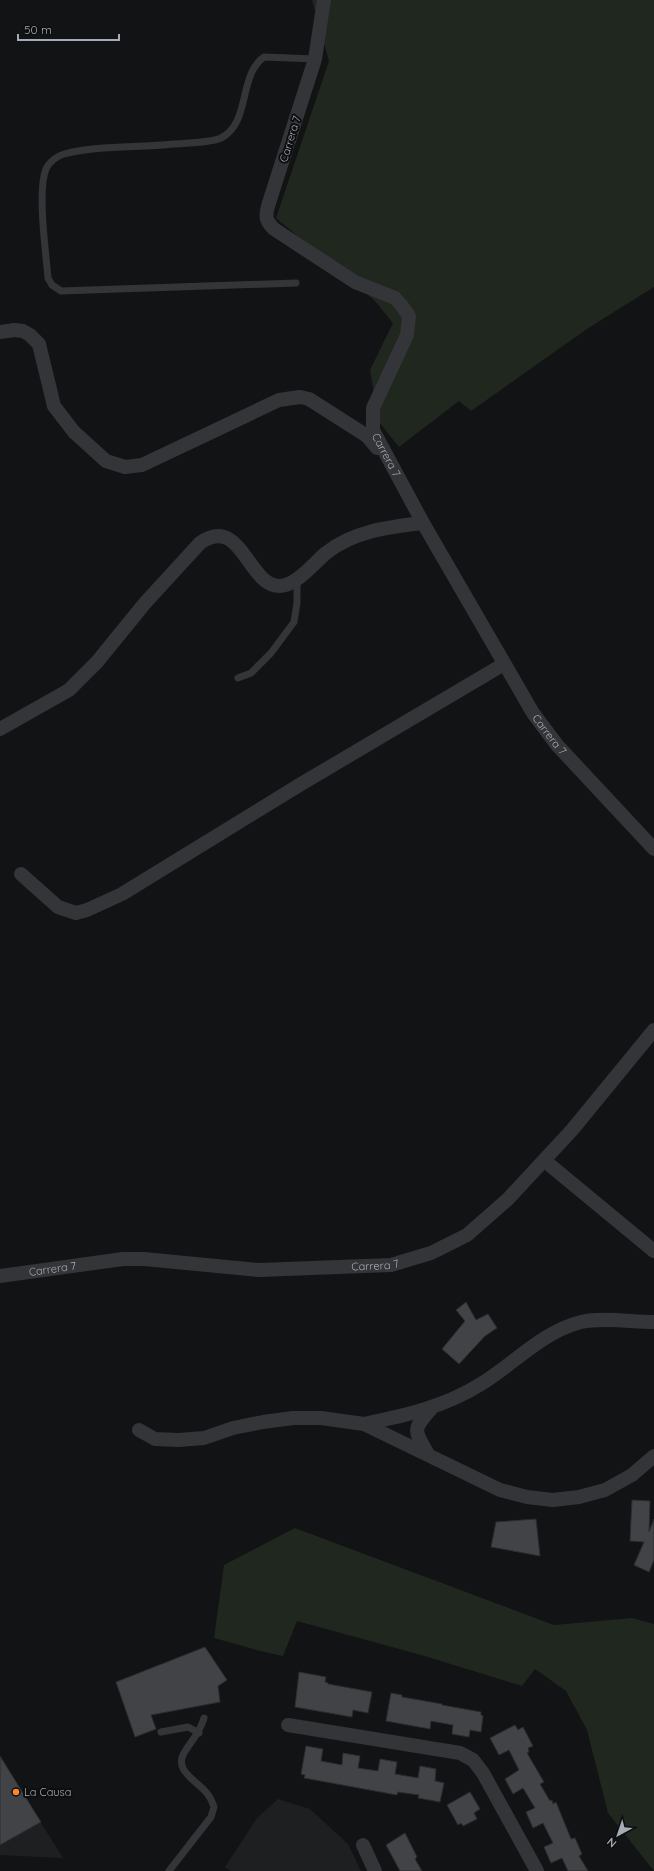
<svg xmlns="http://www.w3.org/2000/svg" width="654" height="1871" font-family="Quicksand,sans-serif">
<style>
.built{fill:#1e1f21}
.green{fill:#1f271f}
.building{fill:#414347;stroke:#2c2d30}
.lines{fill:none;stroke-linecap:round;stroke-linejoin:round}
.lane{stroke:#333539;stroke-width:7}
.street{stroke:#333539;stroke-width:14}
.poi-dot{fill:#f58a2a;stroke:#0d0e0f;stroke-width:1.5}
.labels{text-anchor:middle;dominant-baseline:central;stroke-width:4;stroke-linejoin:round;paint-order:stroke}
.street-label{font-size:11px;fill:#a4acb5;stroke:#0d0e0f}
.poi-label{font-size:11px;fill:#a4acb5;stroke:#0d0e0f;text-anchor:start}
</style>
<rect width="100%" height="100%" fill="#121314"/>
<path class="built" d="M0,1757L63,1858L0,1855Z
M278,1799L310,1809L348,1844L361,1871H231L225,1867L257,1818Z"/>
<path class="green" d="M312,0H654V287L587,329L471,411L459,401L399,447L379,422L370,370L393,323L374,300L276,218L329,61Z
M295,1528L554,1625L632,1618L654,1624V1871L608,1813L587,1730L566,1691L535,1669L522,1686L421,1655L297,1621L283,1656L260,1651L214,1638L224,1565Z"/>
<path class="building" d="M466,1302L476,1320L488,1314L497,1328L485,1336L459,1364L442,1349L465,1321L456,1310Z
M632,1500L650,1501L649,1532L654,1519V1560L649,1572L634,1565L644,1542L630,1541Z
M536,1519L540,1556L491,1547L496,1522Z
M205,1647L227,1680L218,1686L220,1702L151,1715L156,1729L135,1737L116,1682Z
M299,1672L326,1677L325,1682L328,1683V1684L372,1692L368,1713L353,1710L352,1717L295,1707Z
M391,1693L402,1695V1697L442,1704V1705L481,1712V1715L483,1716L481,1732L470,1730L469,1737L452,1734L453,1725L431,1721L430,1729L386,1721Z
M515,1725L518,1730L523,1727L533,1746L528,1748L529,1752L527,1753L544,1782L540,1784L550,1801L552,1800L553,1804L556,1802L571,1839L575,1838L582,1854L579,1856L588,1871H568L562,1858L551,1863L544,1847L553,1843L543,1823L533,1828L526,1812L535,1808L523,1788L513,1794L505,1779L519,1770L509,1750L499,1755L490,1738Z
M306,1746L323,1749L321,1761L342,1765L343,1753L360,1756L358,1768L378,1771L380,1759L397,1762L395,1774L418,1778L420,1766L436,1769L435,1781L444,1783L440,1802L418,1798L419,1795L398,1792L397,1795L304,1778L305,1775L301,1774Z
M0,1756L41,1822L0,1845Z
M470,1792L480,1809L474,1813L477,1819L463,1826L461,1823L458,1825L447,1805Z
M405,1833L417,1857L415,1859L422,1871H400L386,1845Z"/>
<g class="lines">
<path class="lane" d="M296,283L61,291L52,285L48,278C46,253 37,191 46,169C49,162 57,156 64,154C98,145 138,148 173,144C186,143 210,143 221,138C251,123 238,75 264,57L315,59
M238,678L251,673L271,653L294,622L297,603V579
M161,1732L188,1727L199,1733
M169,1871L211,1817L214,1807C212,1801 209,1795 205,1791C195,1780 174,1770 184,1753C192,1739 199,1735 204,1718"/>
<g class="street">
<path id="s1" d="M324,0L315,59L268,206C265,217 266,221 274,229L355,282L395,298L402,306L409,316L407,335L373,408V430L423,523L533,713L557,745L654,849"/>
<path d="M0,332L14,330L23,331L30,335L39,344L54,406L74,432L106,461L125,467L142,465L279,400L300,397L309,399L367,436L377,448"/>
<path d="M0,729L69,690L97,662L145,603L200,543C242,514 247,586 280,586C296,586 314,563 326,553C354,531 389,527 423,523"/>
<path d="M21,874L58,907L76,913L87,910L122,894L301,784L504,664"/>
<path d="M545,1161L654,1251"/>
<path id="s2" d="M0,1276L123,1259H144L259,1270L391,1265L431,1253L467,1235L508,1199L572,1130L654,1030"/>
<path d="M364,1424C407,1415 444,1407 481,1384C515,1363 542,1332 581,1322C604,1317 631,1322 654,1322"/>
<path d="M139,1430L155,1439L179,1440L204,1438L233,1428L263,1422L293,1418H321L364,1424L500,1490L527,1497L553,1500L579,1497L605,1490L632,1475L654,1456"/>
<path d="M428,1454C414,1430 412,1430 431,1409"/>
<path d="M288,1725L460,1753L473,1760L483,1773L537,1871"/>
<path d="M363,1845L375,1871"/>
</g>
</g>
<circle class="poi-dot" cx="16" cy="1792" r="4"/>
<g class="labels">
<g class="street-label">
<text transform="translate(290 139) rotate(-73)">Carrera 7</text>
<text stroke="none"><textPath href="#s1" startOffset="552">Carrera 7</textPath></text>
<text stroke="none"><textPath href="#s1" startOffset="876">Carrera 7</textPath></text>
<text stroke="none"><textPath href="#s2" startOffset="377">Carrera 7</textPath></text>
<text stroke="none"><textPath href="#s2" startOffset="53">Carrera 7</textPath></text>
</g>
<g class="poi-label">
<text x="24" y="1792">La Causa</text>
</g>
</g>
<g transform="translate(618 1835) rotate(220)" stroke="#0d0e0f" stroke-width="3" paint-order="stroke">
<path d="M0-3L7 15L0 10L-7 15Z" fill="#a4acb5"/>
<text y="-6" font-size="11" font-weight="bold" text-anchor="middle" fill="#a4acb5">N</text>
</g>
<path d="M18 34v6h101v-6" fill="none" stroke="#a4acb5" stroke-width="2"/>
<text x="24" y="34" font-size="12" fill="#a4acb5" stroke="#0d0e0f" stroke-width="3" paint-order="stroke">50 m</text>
</svg>
